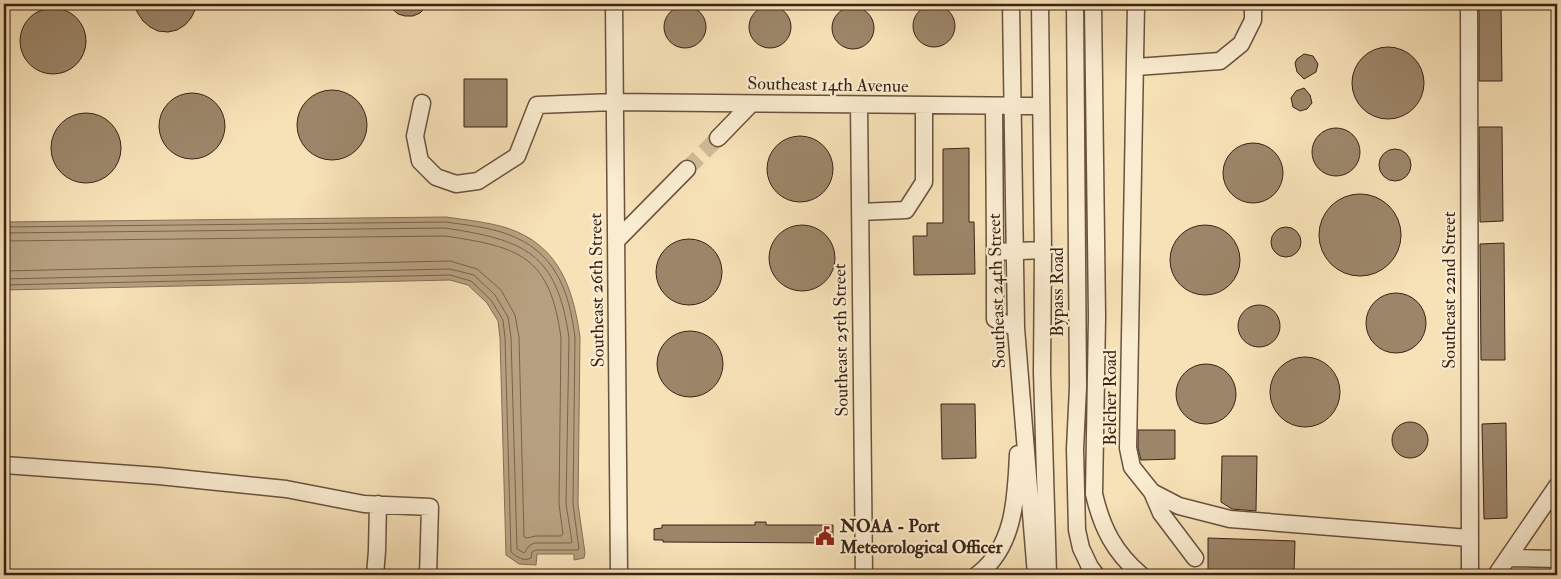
<svg xmlns="http://www.w3.org/2000/svg" width="1561" height="579" font-family="'IM FELL Double Pica',serif">
<style>
.water{fill:#b7a080;stroke:#856e55}
.lines{fill:none;stroke-linecap:round;stroke-linejoin:round}
.shore{stroke:#78624a;stroke-width:1}
.building{fill:#9c8669;stroke:#3a2315}
.minor-tunnel{stroke:#d1bb97;stroke-width:16;stroke-dasharray:16 8;stroke-linecap:butt}
.minor-casing{stroke:#69523e;stroke-width:19}
.minor{stroke:#faecd0;stroke-width:16}
.labels{text-anchor:middle;dominant-baseline:central;stroke-width:4.5;stroke-linejoin:round;paint-order:stroke}
.street-label{font-size:18px;fill:#3a2315;stroke:#faecd0}
.poi-label{font-size:18px;font-weight:bold;fill:#3a2315;stroke:#faecd0;text-anchor:start}
</style>
<rect width="100%" height="100%" fill="#f7e1b7"/>
<filter id="stains"><feTurbulence type="fractalNoise" baseFrequency=".004" numOctaves="4"/><feColorMatrix values="0 0 0 0 .2 0 0 0 0 .09 0 0 0 0 .02 0 0 0 .5 -.17"/></filter>
<radialGradient id="worn" r=".72"><stop offset=".6" stop-color="#630" stop-opacity="0"/><stop offset="1" stop-color="#630" stop-opacity=".3"/></radialGradient>
<path class="water" d="M446,217C466,220 488,222 507,228C559,245 573,288 580,337L578,504L585,553L584,558L574,560V554H537L536,565L519,564L506,555L500,338L498,321L487,303L468,285L450,280L4,290V222Z"/>
<g class="lines">
<path class="shore" d="M4,227L446,222C466,225 488,227 507,234C555,251 569,290 575,337L573,504L579,549L577,550H536L532,552L531,558C524,562 517,557 511,552L505,338L503,320L491,300L471,281L450,275L4,285
M4,233L445,228C524,240 557,252 569,338L566,504L572,542L570,543H534L529,546L524,553L517,549L511,337L508,317L495,295L474,275L450,269L4,279
M4,241L445,236C520,247 550,256 561,338L559,504L563,534L561,536H536L527,538L524,537L519,337L515,315L501,290L477,269L450,261L4,271"/>
</g>
<path class="building" d="M136,4H198L191,18L185,25L177,30L168,32L158,31L150,27L143,21L137,12Z
M387,4H429L420,13L413,16H405L398,14Z
M1479,4H1501L1502,81H1479Z
M913 26a21 21 0 1 1 42 0a21 21 0 1 1-42 0Z
M749 27a21 21 0 1 1 42 0a21 21 0 1 1-42 0Z
M664 27a21 21 0 1 1 42 0a21 21 0 1 1-42 0Z
M832 28a21 21 0 1 1 42 0a21 21 0 1 1-42 0Z
M20 41a33 33 0 1 1 66 0a33 33 0 1 1-66 0Z
M1352 83a36 36 0 1 1 72 0a36 36 0 1 1-72 0Z
M1304,54L1313,56L1318,64L1316,72L1304,79L1297,72L1295,63L1297,59Z
M464,79H507V127H464Z
M1304,88L1310,95L1312,103L1307,109L1300,111L1293,107L1291,98L1296,91Z
M297 125a35 35 0 1 1 70 0a35 35 0 1 1-70 0Z
M159 126a33 33 0 1 1 66 0a33 33 0 1 1-66 0Z
M51 148a35 35 0 1 1 70 0a35 35 0 1 1-70 0Z
M1479,127H1502L1503,221L1480,222Z
M1312 152a24 24 0 1 1 48 0a24 24 0 1 1-48 0Z
M767 169a33 33 0 1 1 66 0a33 33 0 1 1-66 0Z
M1223 173a30 30 0 1 1 60 0a30 30 0 1 1-60 0Z
M969,148V222H974L975,274L914,275L913,236H927V223H943V149Z
M1379 165a16 16 0 1 1 32 0a16 16 0 1 1-32 0Z
M1319 235a41 41 0 1 1 82 0a41 41 0 1 1-82 0Z
M769 258a33 33 0 1 1 66 0a33 33 0 1 1-66 0Z
M1170 260a35 35 0 1 1 70 0a35 35 0 1 1-70 0Z
M1271 242a15 15 0 1 1 30 0a15 15 0 1 1-30 0Z
M656 272a33 33 0 1 1 66 0a33 33 0 1 1-66 0Z
M1504,243L1505,360H1481L1480,244Z
M1366 323a30 30 0 1 1 60 0a30 30 0 1 1-60 0Z
M1238 326a21 21 0 1 1 42 0a21 21 0 1 1-42 0Z
M657 364a33 33 0 1 1 66 0a33 33 0 1 1-66 0Z
M1270 392a35 35 0 1 1 70 0a35 35 0 1 1-70 0Z
M1176 394a30 30 0 1 1 60 0a30 30 0 1 1-60 0Z
M941,404H975L976,458L942,459Z
M1392 440a18 18 0 1 1 36 0a18 18 0 1 1-36 0Z
M1506,423L1507,518L1484,519L1482,424Z
M1138,430H1175V459L1141,460L1138,448Z
M1222,456H1257L1256,511L1232,509L1221,502Z
M755,522H766V525H833V543L663,542V540H654V529L662,528V525H755Z
M1208,538L1295,541L1294,575H1208Z"/>
<g class="lines">
<path class="minor-tunnel" d="M687,169L718,138"/>
<g class="minor-casing">
<path id="minor" d="M614,4L619,575
M1011,4L1016,328L1036,575
M1040,4L1043,250L1042,372L1048,575
M1075,4L1078,387L1075,449L1077,530L1081,548L1090,567L1096,575
M1093,4L1097,317L1094,494C1102,528 1114,552 1141,575
M1136,4L1128,448L1132,467L1152,492L1179,506L1230,519L1469,538
M1469,4L1470,575
M1136,67L1220,61L1241,44L1253,20V4
M422,103L415,136L420,161L436,177L456,184L478,181L517,156L537,105L614,102L1041,106
M859,105L864,575
M994,106L995,252L1043,250
M718,138L751,104
M860,212L906,210L924,182V106
M616,241L687,169
M995,252V319L1016,328
M4,465L159,476L286,489L364,504L430,507L428,575
M1152,492L1161,513L1195,558
M1508,558L1557,559
M375,575L377,551L378,504
M977,575C1015,547 1016,497 1018,454
M1496,575L1557,486"/>
</g>
<use href="#minor" class="minor"/>
</g>
<defs>
<g id="civic-bare" transform="scale(1.5)"><path d="M-.6-6.5H3V-4.5H.6V-3L4-1V1h2V6H-6V1h2V-1L-.6-3ZM-1.2 2.5V6h2.4V2.5Z" fill="#8f2418" stroke="#faecd0" stroke-width="2.5" paint-order="stroke"/></g>
</defs>
<g fill-rule="evenodd">
<use href="#civic-bare" x="825" y="536"/>
</g>
<g class="labels">
<g class="street-label">
<text transform="translate(828 85) rotate(1)">Southeast 14th Avenue</text>
<text transform="translate(597 290) rotate(-91)">Southeast 26th Street</text>
<text transform="translate(1449 290) rotate(-90)">Southeast 22nd Street</text>
<text transform="translate(997 291) rotate(-92)">Southeast 24th Street</text>
<text transform="translate(1057 292) rotate(-90)">Bypass Road</text>
<text transform="translate(841 340) rotate(-91)">Southeast 25th Street</text>
<text transform="translate(1110 398) rotate(-90)">Belcher Road</text>
</g>
<g class="poi-label">
<text x="840" y="526">NOAA - Port<tspan x="840" dy="21">Meteorological Officer</tspan></text>
</g>
</g>
<rect width="1561" height="579" fill="none" stroke="#f7e1b7" stroke-width="20"/>
<rect x="5" y="5" width="1551" height="569" fill="none" stroke="#3a2315" stroke-width="2.5"/>
<rect x="10" y="10" width="1541" height="559" fill="none" stroke="#3a2315"/>
<rect width="100%" height="100%" filter="url(#stains)"/>
<rect width="100%" height="100%" fill="url(#worn)"/>
</svg>
